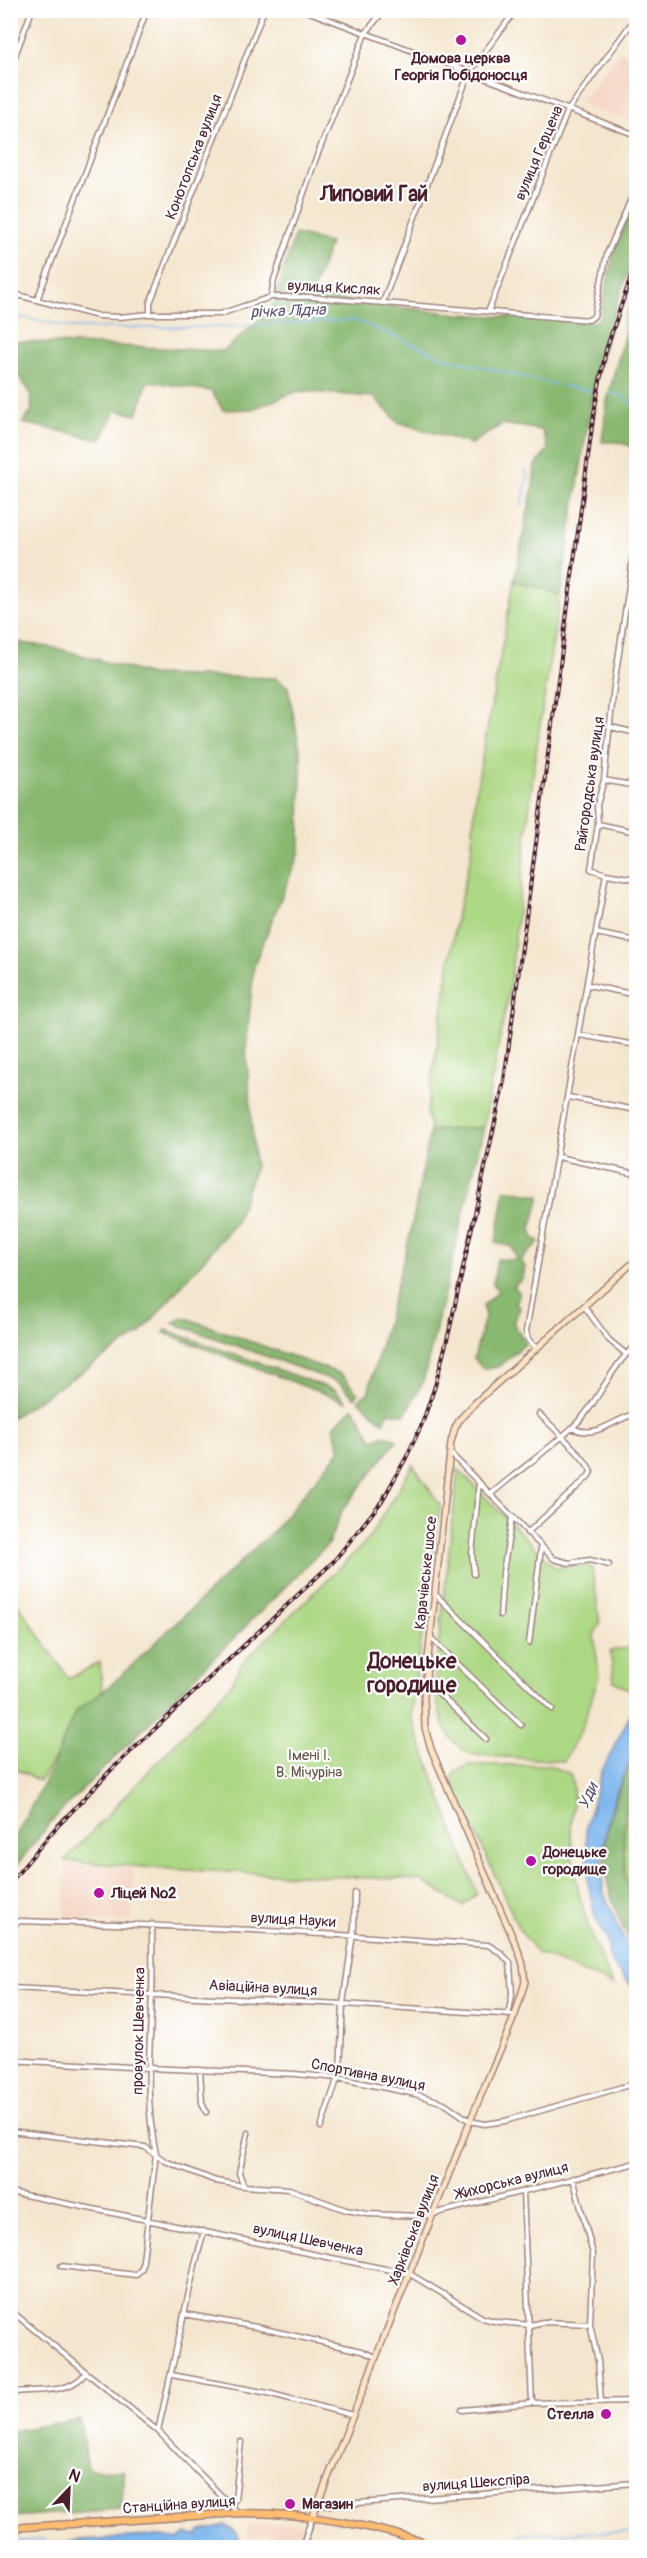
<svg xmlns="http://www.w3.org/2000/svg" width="647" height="2558" font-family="Pangolin,sans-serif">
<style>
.built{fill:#f4d3c1}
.green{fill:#acd783;stroke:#7b7b57;stroke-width:1.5}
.forest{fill:#89b871;stroke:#6a6c4e;stroke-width:1.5}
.water{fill:#7bb6ed;stroke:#626a8c;stroke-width:1.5}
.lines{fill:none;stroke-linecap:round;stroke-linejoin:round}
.stream{stroke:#7bb6ed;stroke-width:1.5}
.minor-casing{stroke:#9f827c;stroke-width:7}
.tertiary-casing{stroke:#9f827c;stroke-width:8}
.secondary-casing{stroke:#9f827c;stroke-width:8}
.trunk-casing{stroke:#9f827c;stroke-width:9}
.minor{stroke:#fff;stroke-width:4}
.tertiary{stroke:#fff;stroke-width:4.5}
.secondary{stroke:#fee4c6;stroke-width:5}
.trunk{stroke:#fdbc70;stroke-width:6}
.rail-casing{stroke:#4a1f2b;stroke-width:4}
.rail{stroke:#fff;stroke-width:1.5;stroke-dasharray:4.5;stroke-linecap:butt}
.poi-dot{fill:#b5179e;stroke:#fff;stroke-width:2}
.labels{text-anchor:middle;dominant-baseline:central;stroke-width:4.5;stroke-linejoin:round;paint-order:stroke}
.poi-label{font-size:15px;font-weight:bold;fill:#4a1f2b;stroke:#fff;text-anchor:start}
.street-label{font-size:15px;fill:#4a1f2b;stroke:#fff}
.park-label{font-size:15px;fill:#675645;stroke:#fff}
.water-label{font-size:16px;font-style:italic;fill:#5b546f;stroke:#fff}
.district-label{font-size:21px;font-weight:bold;fill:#4a1f2b;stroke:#fff}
</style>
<rect width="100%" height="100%" fill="#fff"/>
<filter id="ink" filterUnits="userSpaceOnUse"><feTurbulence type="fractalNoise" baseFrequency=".0167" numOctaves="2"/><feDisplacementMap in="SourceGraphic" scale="12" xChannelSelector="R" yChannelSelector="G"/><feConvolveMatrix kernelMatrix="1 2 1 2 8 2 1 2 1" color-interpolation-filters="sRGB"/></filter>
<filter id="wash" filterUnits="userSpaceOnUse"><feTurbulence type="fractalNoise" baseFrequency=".008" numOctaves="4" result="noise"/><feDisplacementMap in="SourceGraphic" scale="24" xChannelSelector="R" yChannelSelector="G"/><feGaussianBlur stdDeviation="1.35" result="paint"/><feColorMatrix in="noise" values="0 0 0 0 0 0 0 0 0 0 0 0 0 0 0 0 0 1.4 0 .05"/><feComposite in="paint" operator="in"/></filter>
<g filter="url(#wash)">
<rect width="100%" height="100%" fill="#f4e6ce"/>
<path class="built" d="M620,50L636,63V124L580,103Z
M66,1865L134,1869L132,1921L64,1918Z
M247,2524H301V2533L292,2534L290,2543L278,2542L265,2534L250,2539L247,2535Z"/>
<path class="green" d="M636,284V347L625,333L623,323Z
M514,581L560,595L535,758L509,992L490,1088L484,1127L430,1131L427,1112L457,913L471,856L476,791Z
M413,1465L440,1505L411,1717L477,1894L463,1906L421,1880L185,1870L64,1861L232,1683L242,1663L367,1541Z
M458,1469L554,1567L587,1565L592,1568L600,1623L594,1635L599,1676L582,1728L564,1761L476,1755C445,1747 439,1714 434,1686Z
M10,1592L69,1679L100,1662L102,1692L39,1781L11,1767Z
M636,1629V1694L614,1681L610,1651L633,1647Z
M636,1753V1922L618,1866L620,1790Z
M468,1765H548L570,1774C577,1794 571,1812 571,1833C572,1887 590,1937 613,1985L537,1953L519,1929L452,1780L455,1771Z"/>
<path class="forest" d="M636,199V249L612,319L595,379L560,595L514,581L533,487L535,467L548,449L542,430L502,424L471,444L398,422L374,397L298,391L252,409L223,410L211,391L148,381L137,415L116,410L101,440L23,423L32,410L30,392L11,365V341L224,351L272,308L295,234L330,243L311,297L459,314L595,322L600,317L614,252Z
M625,333L636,340V448L618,442H602L607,401Z
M11,641L60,649L151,675L276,678L288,687L301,755L300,851L254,965L246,1050L255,1168L236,1222L140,1334L11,1418Z
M484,1127L423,1382L405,1415L389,1412L384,1423L358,1400L368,1393L411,1231L430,1131Z
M505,1189L540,1196L531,1230L534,1239L539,1241C535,1250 525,1252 521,1262L525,1266L523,1278L514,1286L519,1293L515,1303L520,1308L513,1323L526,1343L498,1367L483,1369L474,1358L485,1317L483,1305L498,1292L493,1283L497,1259L517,1260L512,1247L496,1243Z
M183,1317L341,1374L358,1394L355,1398L338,1382L173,1323Z
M166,1330L335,1390L346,1402L164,1333Z
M353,1408L361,1419L372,1440L386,1435L397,1440L343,1509L328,1544L55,1817L11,1872V1845L53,1765L75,1712L112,1684L275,1529L340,1450L333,1427Z
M636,1754L626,1800L624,1838L625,1878L636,1914V1953C594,1877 595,1831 636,1754Z
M80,2419L88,2469L125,2471L121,2509L11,2517V2431Z"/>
<path class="water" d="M636,1693V1747L618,1788L608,1818L602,1860L603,1891L627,1946L636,1962V1991L617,1970L609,1957L607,1940L595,1917L588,1882L586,1826L601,1773L635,1705Z
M225,2525C236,2531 238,2535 240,2547H61L62,2543L79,2540L130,2537L159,2536L179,2540L186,2534L197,2536L201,2530H211Z"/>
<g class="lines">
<path class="stream" d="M10,315L75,328L215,327L355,320L446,358L557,385
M562,386L593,391
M609,393L621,395L636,409
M521,508L528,478L526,470
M10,2542L40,2540L63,2548
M239,2546L246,2548
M496,2548L522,2533L636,2532"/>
</g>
</g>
<g filter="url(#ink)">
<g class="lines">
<g class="minor-casing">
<path id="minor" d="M304,10L636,135
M10,69L32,10
M10,293L98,316L119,317L150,314H220L271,297H311L589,320L594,316L607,254L636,188
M271,297L274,280L315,161L365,34L384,10
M37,300L147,10
M383,302L469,73L516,10
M488,312L568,110L636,17
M150,314V303L264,10
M630,579L636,534
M611,727L636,733
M604,780L636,786
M598,824L636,832
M606,874L636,879
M596,933L636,941
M588,985L636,995
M579,1035L636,1045
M568,1097L636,1110
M558,1157L636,1174
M584,1306L609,1340L626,1354
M536,1348L528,1339L526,1331L606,874L591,869L598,824L597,805L604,780L614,686L630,579L636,580
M572,1428C598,1440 614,1418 636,1414
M451,1454L554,1559L569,1563L590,1560L609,1565
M491,1494C518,1471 548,1450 574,1426C598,1404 609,1368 636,1345
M527,1533L588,1477L591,1472C589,1461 549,1423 539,1414
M474,1574L472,1554L479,1482
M435,1594L552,1709
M500,1615L503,1572L512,1518
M431,1638L521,1725
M529,1643L541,1548
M426,1681L486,1739
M10,1931L14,1924L20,1921C176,1925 332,1933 488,1945L501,1953L510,1963L512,1995L508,2015
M10,1988L343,2004L515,2015
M10,2060L147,2068L295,2074L338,2078L415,2094L444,2103L470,2121L485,2124L505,2121L636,2083
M200,2070L202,2103L206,2112
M321,2127L340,2071L343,2004L354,1927L355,1893
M10,2131L145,2147L165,2161L216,2181L244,2186L289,2189L346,2210L367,2214L422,2216L433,2214L636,2163
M573,2178L593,2254L590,2324L598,2361L601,2401
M244,2186L239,2173L248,2133
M523,2191L532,2403
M10,2192L410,2274L483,2318L498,2322L530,2325L543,2322L590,2324
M61,2266L136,2275L142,2268L156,2154C144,2101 150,2047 152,1994C153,1971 152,1947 152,1924
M10,2310L158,2431L238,2513
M184,2314L256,2327L361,2351L376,2357
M172,2375L268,2393L352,2415
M10,2393C37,2388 66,2396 85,2374
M462,2410L532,2403L636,2401
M158,2431L195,2265L204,2231
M230,2504L235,2500L241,2442
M317,2506L636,2483"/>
</g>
<g class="tertiary-casing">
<path id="tertiary" d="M302,2548L312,2518"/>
</g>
<g class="secondary-casing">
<path id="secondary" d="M312,2518L470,2121L515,2015L525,1982L523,1964L518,1950L431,1749L425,1728L424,1696L451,1442L455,1428L460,1419L476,1402L636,1260"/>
</g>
<g class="trunk-casing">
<path id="trunk" d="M10,2528L239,2513C308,2513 375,2525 440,2548"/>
</g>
<use href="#minor" class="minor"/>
<use href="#tertiary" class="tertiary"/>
<use href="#secondary" class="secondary"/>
<use href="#trunk" class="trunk"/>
<g class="rail-casing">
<path id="rail" d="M10,1883L52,1832L111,1770L333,1562L382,1501L406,1458L422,1424L435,1386L449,1332L504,1081L594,412L606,350L636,262"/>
</g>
<use href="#rail" class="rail"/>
</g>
</g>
<g class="poi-dot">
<circle cx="461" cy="40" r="6"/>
<circle cx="531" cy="1861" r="6"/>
<circle cx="99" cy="1893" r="6"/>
<circle cx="606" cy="2414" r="6"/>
<circle cx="290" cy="2504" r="6"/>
</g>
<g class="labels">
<g class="poi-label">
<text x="461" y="58" text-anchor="middle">Домова церква<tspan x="461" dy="17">Георгія Побідоносця</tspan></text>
<text x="543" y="1852">Донецьке<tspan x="543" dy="17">городище</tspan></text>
<text x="111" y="1893">Ліцей №2</text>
<text x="594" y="2414" text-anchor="end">Стелла</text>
<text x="302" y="2504">Магазин</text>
</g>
<g class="street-label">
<text transform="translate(539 153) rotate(-67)">вулиця Герцена</text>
<text transform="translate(194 157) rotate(-69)">Конотопська вулиця</text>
<text transform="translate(334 288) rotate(3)">вулиця Кисляк</text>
<text transform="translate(590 784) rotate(-82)">Райгородська вулиця</text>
<text transform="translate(426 1573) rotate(-84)">Карачівське шосе</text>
<text transform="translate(293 1920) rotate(3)">вулиця Науки</text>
<text transform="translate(263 1988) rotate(3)">Авіаційна вулиця</text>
<text transform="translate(139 2031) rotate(-89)">провулок Шевченка</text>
<text transform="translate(368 2075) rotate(11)">Спортивна вулиця</text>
<text transform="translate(512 2181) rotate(-14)">Жихорська вулиця</text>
<text transform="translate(414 2230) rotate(-69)">Харківська вулиця</text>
<text transform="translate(308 2240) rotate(12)">вулиця Шевченка</text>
<text transform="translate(476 2483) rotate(-4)">вулиця Шекспіра</text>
<text transform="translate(179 2505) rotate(-4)">Станційна вулиця</text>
</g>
<g class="park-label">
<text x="309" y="1755">Імені І.<tspan x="309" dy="17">В. Мічуріна</tspan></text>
</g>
<g class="water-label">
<text transform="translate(288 311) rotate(-2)">річка Лідна</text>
<text transform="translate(588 1796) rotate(-66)">Уди</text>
</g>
<g class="district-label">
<text x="374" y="194">Липовий Гай</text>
<text x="412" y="1661">Донецьке<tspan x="412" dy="24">городище</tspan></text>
</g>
</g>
<rect width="647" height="2558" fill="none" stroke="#fff" stroke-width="36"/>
<g transform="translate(69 2489) rotate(23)" stroke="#ffffff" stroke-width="4.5" paint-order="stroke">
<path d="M0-4.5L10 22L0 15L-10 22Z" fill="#4a1f2b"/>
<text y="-9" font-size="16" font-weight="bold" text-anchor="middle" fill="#4a1f2b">N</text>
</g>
</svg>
